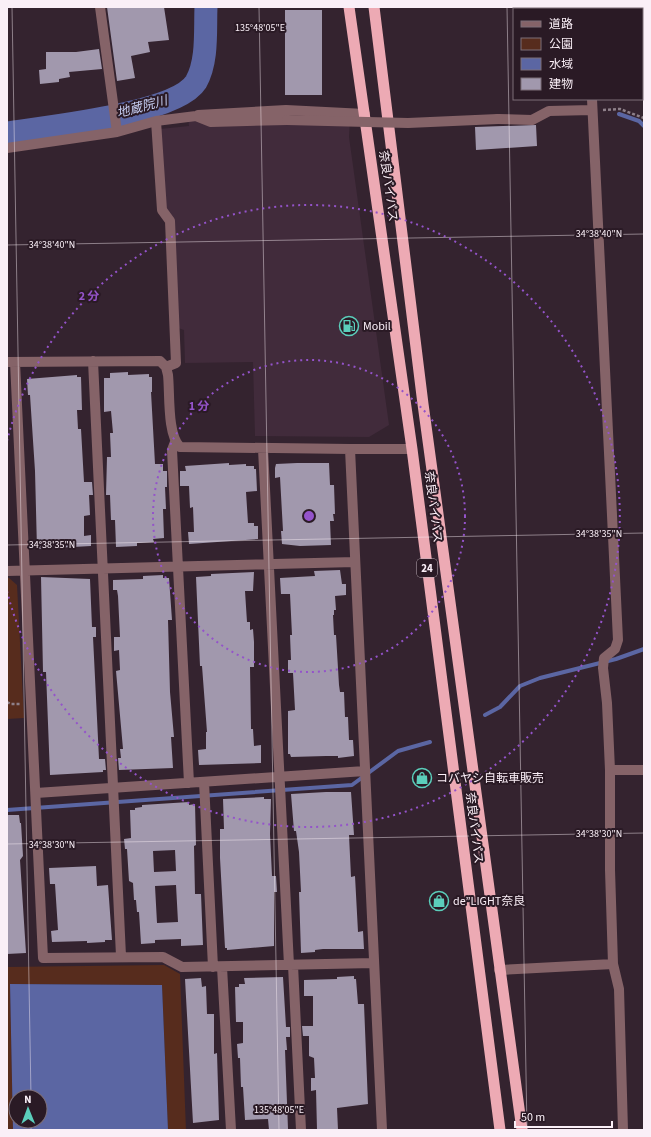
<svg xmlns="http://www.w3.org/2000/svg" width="651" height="1137" font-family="'Source Sans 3','Noto Sans JP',sans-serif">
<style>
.built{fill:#412b3b}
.green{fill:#572c1d}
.water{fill:#5b66a3;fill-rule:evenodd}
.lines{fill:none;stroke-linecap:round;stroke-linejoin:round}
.stream{stroke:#5b66a3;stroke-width:4}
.river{stroke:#5b66a3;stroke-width:23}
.building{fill:#a198ad;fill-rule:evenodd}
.path{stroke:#8e808a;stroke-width:2.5;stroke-dasharray:3 2;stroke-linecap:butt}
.minor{stroke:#856368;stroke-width:10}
.trunk{stroke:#edaab4;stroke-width:11}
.minor-bridge{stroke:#856368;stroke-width:10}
.ticks{fill:none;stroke:#faeff7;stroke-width:1;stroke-opacity:0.45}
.ring{fill:none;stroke:#9453ca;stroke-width:2;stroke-dasharray:2 4}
.labels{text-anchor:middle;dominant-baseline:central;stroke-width:4;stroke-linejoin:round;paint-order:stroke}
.shield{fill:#2a1a25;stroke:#bcafb8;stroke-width:1}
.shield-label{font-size:11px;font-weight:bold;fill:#faeff7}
.street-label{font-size:12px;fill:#faeff7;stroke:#2a1a25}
.poi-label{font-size:12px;fill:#faeff7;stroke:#2a1a25;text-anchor:start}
.water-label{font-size:13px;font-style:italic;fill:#c5cdf1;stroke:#2a1a25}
.ticks-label{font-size:10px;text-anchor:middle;fill:#faeff7;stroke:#2a1a25;stroke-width:4;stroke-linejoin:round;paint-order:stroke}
.centre{fill:#9453ca;stroke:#2a1a25;stroke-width:2}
.ring-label{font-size:12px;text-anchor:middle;font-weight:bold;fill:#9453ca;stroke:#2a1a25;stroke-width:4;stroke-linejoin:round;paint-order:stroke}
</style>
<rect width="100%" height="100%" fill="#34232f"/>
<path class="built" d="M188,118H350L349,137L389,425L369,437L255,436L253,362L185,363L184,330L178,328L164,211L160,129L189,126Z"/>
<path class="green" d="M7,578H9L17,585L24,718L7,719Z
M164,965L180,974L186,1130H168L162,985L10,984L13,1130H7V967Z"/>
<path class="water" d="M10,984L162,985L168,1130H13ZM16,1097H40V1121H16Z"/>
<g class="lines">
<path class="stream" d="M619,114L639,121L644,126
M485,715L500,707L520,686L540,678L616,659L644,649
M7,810L352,785L398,751L430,742"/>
<path class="river" d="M7,133C46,127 176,114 196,82C208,61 205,30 206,7"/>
</g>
<path class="building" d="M107,7H164L169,40L148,42L150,52L131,56L135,78L117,81Z
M285,10H322V95H285Z
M99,49L102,69L69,72L70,77L59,79V82L40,84L39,70L46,69V52H76Z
M536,125L537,146L476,150L475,127Z
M128,372V375L149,374V377H152V392H151L155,464H163V471H167V487H165L166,509H163L164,538L153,539L154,542L137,543V546L116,547L115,520H111L110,495H106L107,457H111L110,433H113L111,411L104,412V378H110V373Z
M77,375V377H81L82,410H77L78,429H81L84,482H92L93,495H89L90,515L84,516V536L91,535V546L37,549L35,471L30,395H28L27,379Z
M229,463V465L246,464V466H254V469H256L257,491L246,492L248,523H254V526H258V539L189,544L188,532H194L193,507L190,508L189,486H180V471H186L185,466Z
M297,463H329L330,485H334L335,514H333L334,521H330L331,545L300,546L282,544L281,531H283L280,477L275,478V468L276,464Z
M340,570L342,584H346V595L335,596L336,610H334V615H333L334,635H336L339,685L340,692H344L345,717H348L349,740H353L354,756L338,758V756H326L291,757L290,754H288V711L295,710L293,673H288V660H291L290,635H292L290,594H281L280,578L315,576L314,571Z
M254,572L253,591H245L247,622H250V630L253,629L254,642V667H250L251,729H253L254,746L261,745V763L199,765L198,750L206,749V732H207L202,666H200L196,577L211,576V574Z
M163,575V578H169L172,620H168L170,692L174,737H171L173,768L119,770L118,758H121L120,749H123L116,671L120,670L119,650L114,651V637H120L118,596L117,590H113V580L143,579V576Z
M41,577L90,579L92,627H96V637H93L99,759H105L106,770H103V772L50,775L46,672H43Z
M326,792H351L354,835H349L351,877L355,876L358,932L363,931L364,949H323L315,950V952L301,953L299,892H301L299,852L296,831H294L291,794Z
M264,797V799H271L270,834L272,876H276L277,892H274V946L227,950V948H225L220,858V829H224L223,799Z
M189,802V805L195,804L196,845L194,846L195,894H201L203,945L181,946V939L155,940V943L141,944L139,912H137L136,900H134L133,883L129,881L127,849H125L124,839L131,838L130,810H135V808L142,807V805ZM175,850L176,871L154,872L153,851ZM176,885L178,922L157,923L155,886Z
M7,815H19L20,823H21L23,856L20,860L26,953L7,954Z
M96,866L97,886L108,885L112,940H105V942L87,943V941L52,942L51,931L58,930L55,884H50L49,868Z
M354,976V979H356L358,1004H364L368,1104L337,1108L338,1130H317L316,1090L311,1091V1078H315L314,1058L309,1056V1036H303L302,1026H313V996H304V980L337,979V977Z
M283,977L286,1027H290V1037H286L287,1050H285L288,1129L269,1130L268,1119L245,1120L243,1087H241L240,1058H238L237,1044L243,1043V1022H236L235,987H239V984H245L244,978Z
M201,978L202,987L206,986L207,1014H214V1054L217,1053L219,1120L193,1123L185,979Z"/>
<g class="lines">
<path class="path" d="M603,110L620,109L644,118
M7,702L11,704H21"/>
<path class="minor" d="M100,7L117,132
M591,7V9
M592,99L618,640L615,649L604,658L603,668L607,703L610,770V870L613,964L619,989L623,1130
M198,115L286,110L365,114
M498,119L532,120L549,111L592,110
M156,121L162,210L170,221L176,363L166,367
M7,148L117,132L156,121L196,116L211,122L287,120
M93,361L121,956
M7,362L160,361L166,367L168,375C170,393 167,435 180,447L350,449
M15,362L43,958L163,957L182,967L374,963
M175,442L172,450L189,783
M263,449L289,965
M7,571L355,562
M610,770H644
M204,782L213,967
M36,793L365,771
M293,965L301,1130
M222,967L231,1130
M499,970L613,964
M382,1130L350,449H412"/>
<path class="trunk" d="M349,7L412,449L500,1130
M374,7L423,404L522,1130"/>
<path class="minor-bridge" d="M287,120L408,123L498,119"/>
</g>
<path class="ticks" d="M12,7L31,1097M259,7L279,1130M507,7L527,1130M7,245L644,234M7,545L644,533M7,844L644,833M31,1121V1130"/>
<g class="ring">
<circle cx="309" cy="516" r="156"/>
<path d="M7 441A311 311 0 1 1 7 591"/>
</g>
<defs>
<g id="fuel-ring" transform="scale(1)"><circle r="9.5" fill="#2a1a25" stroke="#5bcebb" stroke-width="1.5"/><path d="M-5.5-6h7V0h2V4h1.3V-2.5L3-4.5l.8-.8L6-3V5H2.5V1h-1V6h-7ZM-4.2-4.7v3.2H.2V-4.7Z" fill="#5bcebb"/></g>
<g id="shop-ring" transform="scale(1)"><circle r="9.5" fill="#2a1a25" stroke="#5bcebb" stroke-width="1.5"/><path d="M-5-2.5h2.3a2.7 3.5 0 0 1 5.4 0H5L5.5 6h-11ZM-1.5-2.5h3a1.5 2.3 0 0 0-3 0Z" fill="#5bcebb"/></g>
</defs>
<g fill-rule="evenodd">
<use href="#fuel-ring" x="349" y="326"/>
<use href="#shop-ring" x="422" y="778"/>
<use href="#shop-ring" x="439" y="901"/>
</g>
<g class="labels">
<rect class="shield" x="417" y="559" width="20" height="18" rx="3"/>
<g class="shield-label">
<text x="427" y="568">24</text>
</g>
<g class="street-label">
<text transform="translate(388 186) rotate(82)">奈良バイパス</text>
<text transform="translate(433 507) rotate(83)">奈良バイパス</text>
<text transform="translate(474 828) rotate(83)">奈良バイパス</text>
</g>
<g class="poi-label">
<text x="363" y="326">Mobil</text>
<text x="436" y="778">コバヤシ自転車販売</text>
<text x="453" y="901">de”LIGHT奈良</text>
</g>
<g class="water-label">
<text transform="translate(142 107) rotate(-15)">地蔵院川</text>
</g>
</g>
<g class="ticks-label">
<text x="260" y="31">135°48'05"E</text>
<text x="599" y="237">34°38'40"N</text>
<text x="52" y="248">34°38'40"N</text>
<text x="599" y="537">34°38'35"N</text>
<text x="52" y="548">34°38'35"N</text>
<text x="599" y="837">34°38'30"N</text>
<text x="52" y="848">34°38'30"N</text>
<text x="279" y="1113">135°48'05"E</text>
</g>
<circle cx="309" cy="516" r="6" class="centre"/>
<g class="ring-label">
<text x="89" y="300">2 分</text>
<text x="199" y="410">1 分</text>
</g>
<rect width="651" height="1137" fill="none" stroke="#faeff7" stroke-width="16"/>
<rect x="513" y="8" width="130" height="92" fill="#2a1a25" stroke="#7d6f79"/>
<rect x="521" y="21" width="20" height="6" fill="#856368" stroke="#7d6f79"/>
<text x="549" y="28" font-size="12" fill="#faeff7">道路</text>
<rect x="521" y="38" width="20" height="12" fill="#572c1d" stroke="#7d6f79"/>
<text x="549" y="48" font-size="12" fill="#faeff7">公園</text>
<rect x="521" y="58" width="20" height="12" fill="#5b66a3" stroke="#7d6f79"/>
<text x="549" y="68" font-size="12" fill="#faeff7">水域</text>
<rect x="521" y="78" width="20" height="12" fill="#a198ad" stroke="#7d6f79"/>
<text x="549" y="88" font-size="12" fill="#faeff7">建物</text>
<g transform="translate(28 1109) rotate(359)"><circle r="19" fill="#2a1a25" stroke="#7d6f79"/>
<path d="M0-3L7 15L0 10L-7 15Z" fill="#5bcebb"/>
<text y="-6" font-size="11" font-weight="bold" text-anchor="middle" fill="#faeff7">N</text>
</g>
<path d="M515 1121v6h97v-6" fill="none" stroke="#faeff7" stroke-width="2"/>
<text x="521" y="1121" font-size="12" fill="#faeff7" stroke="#2a1a25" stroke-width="3" paint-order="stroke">50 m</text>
</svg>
